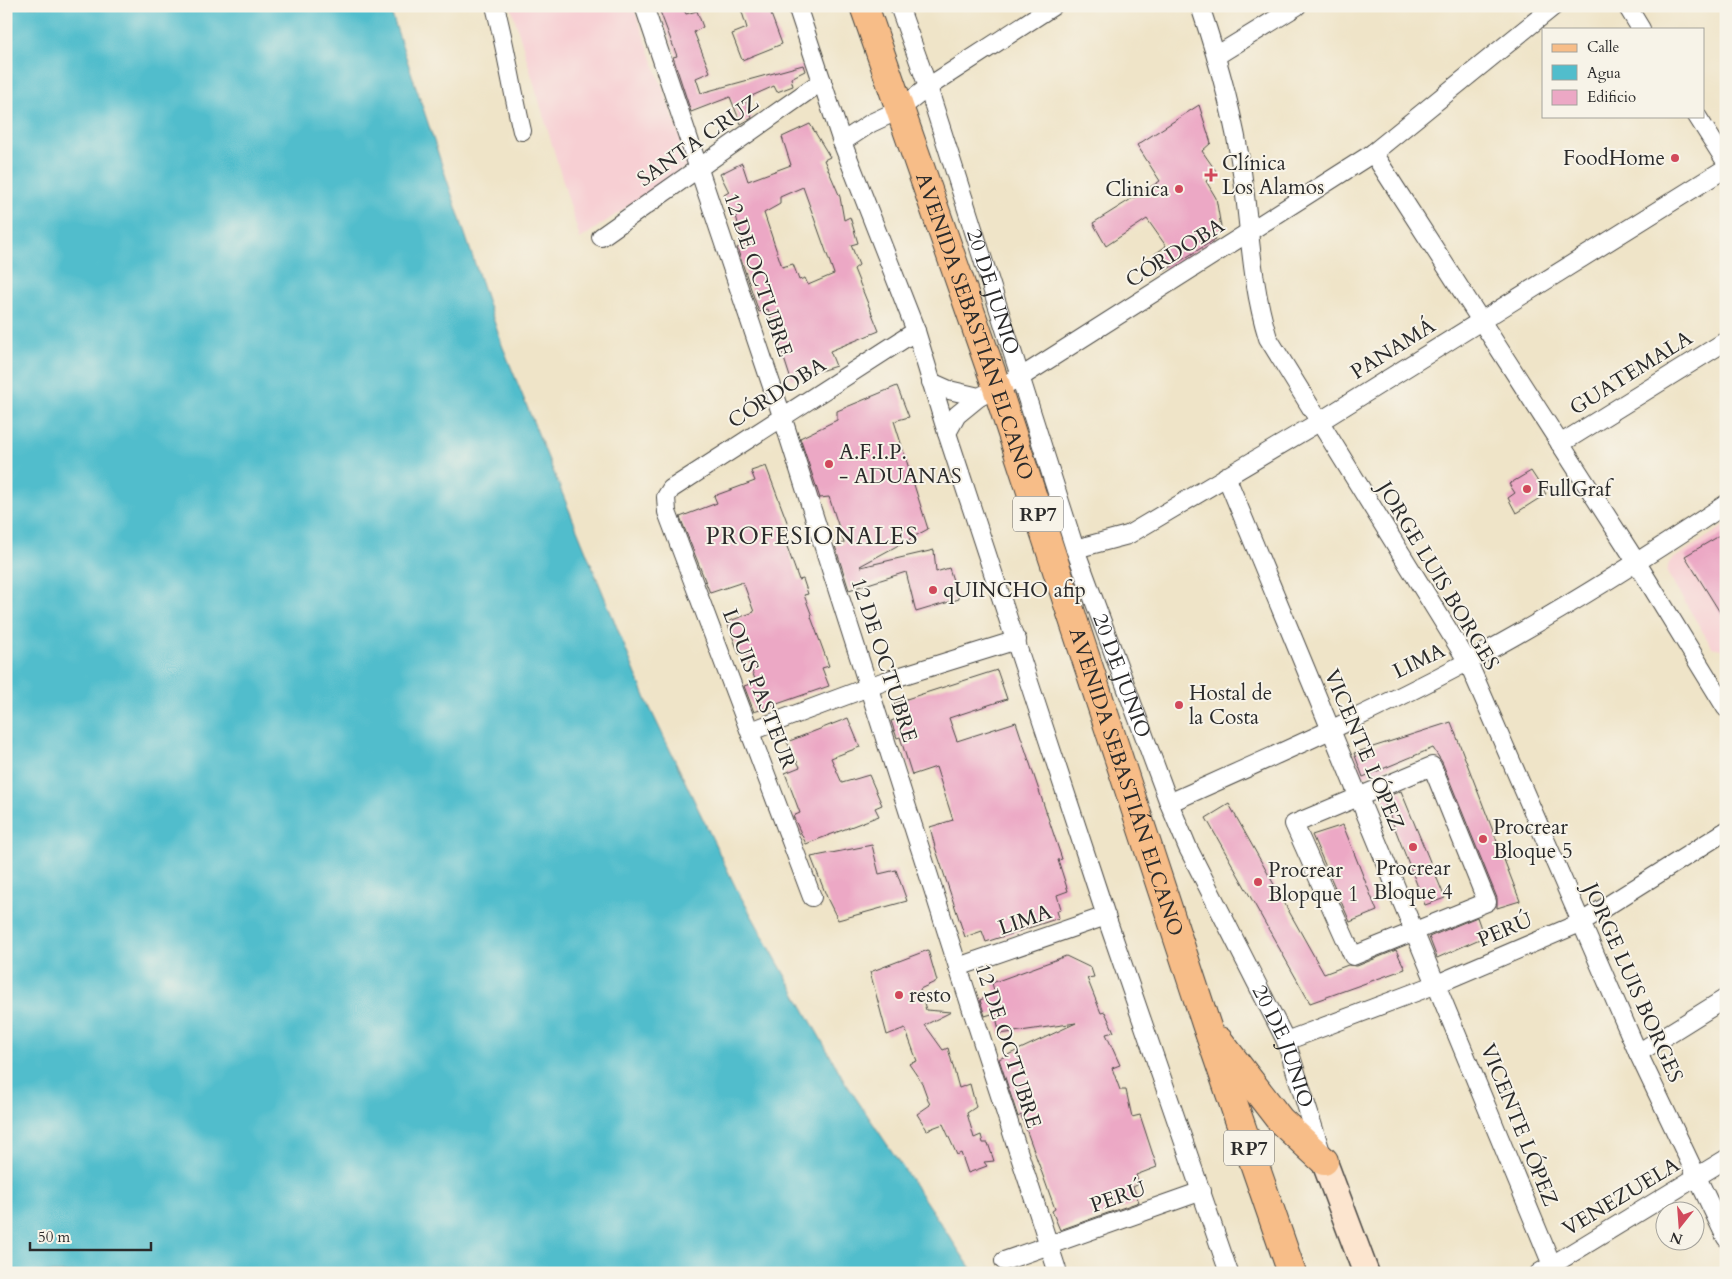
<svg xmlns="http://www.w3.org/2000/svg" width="1732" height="1279" font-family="Cardo,serif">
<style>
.built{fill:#f7cfd3}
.water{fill:#51bdcc;stroke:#3e747c}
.building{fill:#eca8c5;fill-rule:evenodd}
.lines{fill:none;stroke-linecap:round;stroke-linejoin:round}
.street-casing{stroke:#484743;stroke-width:20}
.secondary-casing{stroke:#484743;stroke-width:28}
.primary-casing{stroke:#484743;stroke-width:30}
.street{stroke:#fff;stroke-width:18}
.secondary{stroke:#fce5cf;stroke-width:25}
.primary{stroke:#f7bd88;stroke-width:28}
.poi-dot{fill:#d1495b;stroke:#f7f3e8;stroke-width:2}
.labels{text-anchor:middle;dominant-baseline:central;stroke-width:4;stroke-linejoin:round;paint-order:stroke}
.shield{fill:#f7f3e8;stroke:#686764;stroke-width:1}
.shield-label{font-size:20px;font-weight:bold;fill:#2b2b2b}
.street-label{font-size:21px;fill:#2b2b2b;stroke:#f7f3e8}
.poi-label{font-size:21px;fill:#2b2b2b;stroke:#f7f3e8;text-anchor:start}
.quarter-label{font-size:24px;letter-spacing:1px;fill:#2b2b2b;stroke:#f7f3e8}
</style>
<rect width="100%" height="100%" fill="#f7f3e8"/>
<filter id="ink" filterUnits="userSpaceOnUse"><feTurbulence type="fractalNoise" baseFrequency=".02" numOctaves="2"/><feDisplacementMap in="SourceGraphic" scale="10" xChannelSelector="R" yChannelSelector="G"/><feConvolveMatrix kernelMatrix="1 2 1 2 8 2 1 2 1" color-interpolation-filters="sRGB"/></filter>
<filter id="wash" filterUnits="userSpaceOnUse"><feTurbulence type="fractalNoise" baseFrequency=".0096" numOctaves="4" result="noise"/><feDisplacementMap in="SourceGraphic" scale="20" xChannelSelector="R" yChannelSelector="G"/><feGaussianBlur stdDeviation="1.12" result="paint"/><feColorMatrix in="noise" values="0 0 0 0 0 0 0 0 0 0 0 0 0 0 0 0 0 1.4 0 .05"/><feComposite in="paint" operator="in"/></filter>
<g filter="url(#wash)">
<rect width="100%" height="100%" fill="#efe4c8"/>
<path class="built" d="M511,6H633L690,164L580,239Z
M1726,525V650L1712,647L1666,571L1670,561Z"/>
<path class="water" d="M6,6H389L502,345L648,704L736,888L845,1082L974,1273H6Z"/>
<g id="blocks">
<path class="building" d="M658,6H682L686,14L697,11L703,27L694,32L710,72L696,78L701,93L803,65L805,71L791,78L793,86L777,92L774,86L745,99L752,118L741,124L730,97L691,112L673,57L677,56Z
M740,6H768L782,44L742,60L732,34L747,28Z
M1199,105L1211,143L1202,151L1218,174L1206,181L1216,198L1221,227L1214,240L1166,270L1155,254L1166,246L1147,219L1106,246L1093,223L1160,181L1137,145Z
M810,124L830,157L824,160L840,197L844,220L850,217L858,243L851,245L859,265L854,269L879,331L830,351L836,366L791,380L768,309L759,312L737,248L744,245L736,216L733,217L724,195L729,192L720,174L742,163L748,181L791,165L782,137ZM803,187L834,274L808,285L805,278L799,280L793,264L782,267L764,213L780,204V197Z
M897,386L909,417L894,421L928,529L860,566L861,567L934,550L936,572L949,568L959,599L916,612L906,572L849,590L835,546L844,543L829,497L820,498L800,438L837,420V411Z
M766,466L789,527L781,530L799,580L803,579L808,594L804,595L812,616L811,617L829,666L822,668L829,686L754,712L744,686L756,682L745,652L739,654L727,622L754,612L743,582L710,593L680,517L717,503L714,496L755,481L751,471Z
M1531,471L1546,494L1516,513L1508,498L1515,493L1509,484Z
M1726,532V622L1685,556Z
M997,670L1007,699L949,718L957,741L1016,722L1062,859L1058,860L1068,891L1057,895L1061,909L1057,911L1059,918L986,942L982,931L965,937L935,847L930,827L953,820L936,767L912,775L900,737L897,738L891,721L899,718L894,703Z
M848,718L860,747L831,758L842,783L869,775L882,805L875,808L879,816L806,844L793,816L800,813L785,773L800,767L787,742Z
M1451,722L1520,901L1497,908V898L1442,762L1433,748L1363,777L1354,753Z
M1401,791L1445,898L1425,905L1383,798Z
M1229,804L1324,974L1348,965L1357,966L1396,950L1405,969L1310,1003L1206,818Z
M1343,825L1377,911L1350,922L1312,835Z
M872,845L879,874L896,870L907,901L838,920L828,900L811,857Z
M1477,917L1484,937L1437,958L1429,937Z
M928,950L937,981L920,989L926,1010L951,1012L925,1025L943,1050L948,1048L959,1088L970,1084L976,1107L967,1113L974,1138L981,1135L983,1143H988L994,1161L984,1162L987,1166L968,1173L961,1153L957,1155L943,1124L927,1130L917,1114L930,1105L922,1083L909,1064L917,1061L905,1028L887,1035L870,972Z
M1066,956L1091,968L1094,977L1087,978L1101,1013L1105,1012L1114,1032L1106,1034L1120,1065L1112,1068L1120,1090H1126L1132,1117L1140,1115L1157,1167L1136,1175L1139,1184L1133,1187L1139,1202L1060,1230L1052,1211L1055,1209L1021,1115L1018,1117L999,1059L1076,1023L1000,1034L995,1013L985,1016L980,1000L995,994L992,983Z"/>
</g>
</g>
<g filter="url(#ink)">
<use href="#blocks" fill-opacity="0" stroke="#484743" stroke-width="1"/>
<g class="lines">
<g class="street-casing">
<g id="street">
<path d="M495,6C506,48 512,89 522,131"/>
<path d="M644,6L782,416L958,967L1058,1273"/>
<path d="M797,6L842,142L916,331L947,433L1106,916L1229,1273"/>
<path id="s1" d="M899,6L928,87L1075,549L1169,803L1188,848L1286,1041L1322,1155"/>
<path d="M1200,6C1218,60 1234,116 1242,172C1250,227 1251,284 1268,338L1468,662L1638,1053L1726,1238"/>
<path d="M1627,6L1641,29"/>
<path d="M1216,56L1297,6"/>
<path d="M1697,116L1726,162"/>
<path d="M842,142L871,123L899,110L928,87L1053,6"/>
<path d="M1373,153L1637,563L1726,708"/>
<path d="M601,237L822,81"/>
<path d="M931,382L949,390L979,397L1021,377L1373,153L1554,6"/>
<path d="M947,433L957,415L979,397"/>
<path d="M1560,444L1726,341"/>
<path d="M1226,476L1552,1265"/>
<path d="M1075,549L1128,535L1319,422L1726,168"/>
<path d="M751,731L885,681L1017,640"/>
<path d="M1432,766L1487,902L1353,956L1294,824Z"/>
<path d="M1169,803C1269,758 1370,714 1467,662C1556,615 1642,560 1726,504"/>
<path d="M812,897L667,512L666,497L671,489L916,331"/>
<path d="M958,967L1106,916"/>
<path d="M1286,1041L1437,984L1580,923L1726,831"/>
<path d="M1638,1053L1726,998"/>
<path d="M1004,1261L1202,1191"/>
<path d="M1539,1273L1726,1159"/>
</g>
</g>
<g class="secondary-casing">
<path id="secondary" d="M1324,1161L1366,1273"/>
</g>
<g class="primary-casing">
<g id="primary">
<path id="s2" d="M864,6L997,388L1206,1024L1292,1273"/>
<path d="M1219,1041L1280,1120L1324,1161"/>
</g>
</g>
<use href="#street" class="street"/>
<use href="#secondary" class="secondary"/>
<use href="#primary" class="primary"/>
</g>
</g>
<g class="poi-dot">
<circle cx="1675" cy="158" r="5"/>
<path d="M1208.5 167.5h5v5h5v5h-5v5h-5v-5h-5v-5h5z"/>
<circle cx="1179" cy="189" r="5"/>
<circle cx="829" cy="464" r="5"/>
<circle cx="1527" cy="489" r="5"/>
<circle cx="933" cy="590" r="5"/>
<circle cx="1179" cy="705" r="5"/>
<circle cx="1483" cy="839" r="5"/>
<circle cx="1413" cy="847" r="5"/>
<circle cx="1258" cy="882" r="5"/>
<circle cx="899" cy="995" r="5"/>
</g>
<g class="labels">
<g class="shield">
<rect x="1013" y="496.5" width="50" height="35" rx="4"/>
<rect x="1224" y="1130.5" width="50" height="35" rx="4"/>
</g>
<g class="shield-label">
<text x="1038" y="514">RP7</text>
<text x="1249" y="1148">RP7</text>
</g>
<g class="street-label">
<text transform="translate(698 141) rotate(-35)">SANTA CRUZ</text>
<text transform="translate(1175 253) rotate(-32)">CÓRDOBA</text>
<text transform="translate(758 275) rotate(71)">12 DE OCTUBRE</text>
<text stroke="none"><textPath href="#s1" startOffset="301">20 DE JUNIO</textPath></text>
<text stroke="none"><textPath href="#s2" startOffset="339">AVENIDA SEBASTIÁN ELCANO</textPath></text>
<text transform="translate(1393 349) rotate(-32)">PANAMÁ</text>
<text transform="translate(1631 373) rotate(-32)">GUATEMALA</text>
<text transform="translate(777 393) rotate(-33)">CÓRDOBA</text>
<text transform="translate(1438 576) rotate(59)">JORGE LUIS BORGES</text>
<text transform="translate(884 660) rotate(72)">12 DE OCTUBRE</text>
<text transform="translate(1419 661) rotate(-26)">LIMA</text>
<text stroke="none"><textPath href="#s1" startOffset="706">20 DE JUNIO</textPath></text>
<text transform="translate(759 689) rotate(69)">LOUIS PASTEUR</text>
<text transform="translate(1364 750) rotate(67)">VICENTE LÓPEZ</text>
<text stroke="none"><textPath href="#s2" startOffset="819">AVENIDA SEBASTIÁN ELCANO</textPath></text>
<text transform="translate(1025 920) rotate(-19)">LIMA</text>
<text transform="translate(1505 930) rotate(-23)">PERÚ</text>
<text transform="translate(1633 983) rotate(66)">JORGE LUIS BORGES</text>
<text transform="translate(1008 1046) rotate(72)">12 DE OCTUBRE</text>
<text stroke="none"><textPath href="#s1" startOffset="1111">20 DE JUNIO</textPath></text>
<text transform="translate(1519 1125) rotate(68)">VICENTE LÓPEZ</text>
<text transform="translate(1118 1197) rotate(-19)">PERÚ</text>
<text transform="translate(1621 1197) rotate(-31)">VENEZUELA</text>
</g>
<g class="poi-label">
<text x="1665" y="158" text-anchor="end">FoodHome</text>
<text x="1222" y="163">Clínica<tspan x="1222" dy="24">Los Alamos</tspan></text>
<text x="1169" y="189" text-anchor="end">Clinica</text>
<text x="839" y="452">A.F.I.P.<tspan x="839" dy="24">- ADUANAS</tspan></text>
<text x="1537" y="489">FullGraf</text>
<text x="943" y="590">qUINCHO afip</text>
<text x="1189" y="693">Hostal de<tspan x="1189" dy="24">la Costa</tspan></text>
<text x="1493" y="827">Procrear<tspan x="1493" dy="24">Bloque 5</tspan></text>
<text x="1413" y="868" text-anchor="middle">Procrear<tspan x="1413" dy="24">Bloque 4</tspan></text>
<text x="1268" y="870">Procrear<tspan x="1268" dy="24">Blopque 1</tspan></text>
<text x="909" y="995">resto</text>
</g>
<g class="quarter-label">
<text x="812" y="536">PROFESIONALES</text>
</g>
</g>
<rect width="1732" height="1279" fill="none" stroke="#f7f3e8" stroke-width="25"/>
<rect x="1542" y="28" width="162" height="90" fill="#f7f3e8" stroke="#a5a39c"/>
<rect x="1552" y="44" width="25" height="8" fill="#f7bd88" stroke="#a5a39c"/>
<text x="1587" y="52" font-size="15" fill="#2b2b2b">Calle</text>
<rect x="1552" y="65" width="25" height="15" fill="#51bdcc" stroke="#a5a39c"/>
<text x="1587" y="78" font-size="15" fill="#2b2b2b">Agua</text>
<rect x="1552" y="90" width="25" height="15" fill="#eca8c5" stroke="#a5a39c"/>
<text x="1587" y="102" font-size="15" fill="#2b2b2b">Edificio</text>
<g transform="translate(1680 1226) rotate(197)"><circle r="24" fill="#f7f3e8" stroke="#a5a39c"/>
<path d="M0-4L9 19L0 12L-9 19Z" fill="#d1495b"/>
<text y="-8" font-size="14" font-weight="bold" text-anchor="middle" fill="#2b2b2b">N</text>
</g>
<path d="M30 1242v8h121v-8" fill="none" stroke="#2b2b2b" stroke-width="2.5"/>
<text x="38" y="1242" font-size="15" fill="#2b2b2b" stroke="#f7f3e8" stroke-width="4" paint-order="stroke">50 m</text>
</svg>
